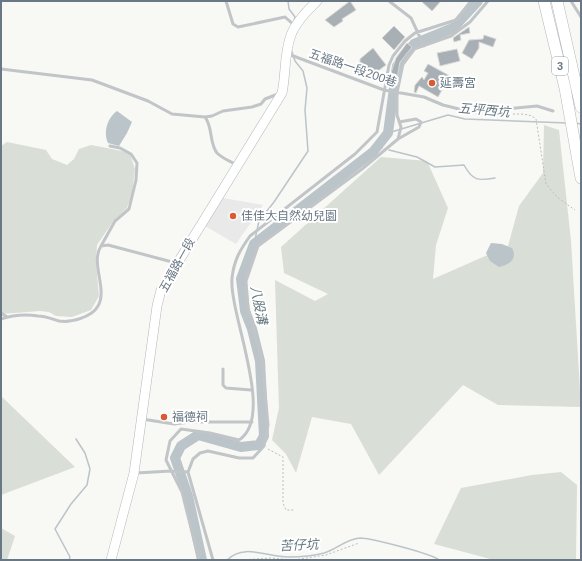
<svg xmlns="http://www.w3.org/2000/svg" width="582" height="561" font-family="Helvetica,'Noto Sans TC',sans-serif">
<style>
.built{fill:#e8e9e8}
.green{fill:#d9ded6}
.water{fill:#bbc4c9}
.lines{fill:none;stroke-linecap:round;stroke-linejoin:round}
.stream{stroke:#bbc4c9;stroke-width:1.5}
.river{stroke:#bbc4c9;stroke-width:10}
.building{fill:#a9b0b5;stroke:#d9d9d7}
.secondary-casing{stroke:#b4b9bd;stroke-width:10}
.highway-casing{stroke:#b4b8bb;stroke-width:12}
.path{stroke:#bbbec0;stroke-width:1;stroke-dasharray:2 2;stroke-linecap:butt}
.lane{stroke:#c1c5c8;stroke-width:3}
.secondary{stroke:#fff;stroke-width:9}
.highway{stroke:#fff;stroke-width:11}
.poi-dot{fill:#d85b35;stroke:#fff;stroke-width:1.5}
.labels{text-anchor:middle;dominant-baseline:central;stroke-width:4;stroke-linejoin:round;paint-order:stroke}
.shield{fill:#fff;stroke:#96a0a9;stroke-width:1}
.shield-label{font-size:11px;font-weight:bold;fill:#697884}
.street-label{font-size:12px;fill:#697884;stroke:#fff}
.poi-label{font-size:12px;fill:#697884;stroke:#fff;text-anchor:start}
.water-label{font-size:13px;font-style:italic;fill:#64787f;stroke:#fff}
</style>
<rect width="100%" height="100%" fill="#f8f8f5"/>
<path class="built" d="M223,198L263,205L236,244L205,226Z"/>
<path class="green" d="M544,125L559,130L571,241L581,407L498,405L463,385L379,475L351,424L312,417L296,473L286,454L272,440L279,408L275,280L315,301L328,294L284,273L281,247L381,157L427,161L448,208L436,245L433,279L508,246L519,206L543,173Z
M7,142L46,150L52,159L67,165L74,159L79,149L91,145L122,151L130,154L135,169L132,194L127,208L114,220L97,245L96,262L99,296L91,310L72,317L56,316L49,312L40,311L1,314V146Z
M1,397H2L75,467L1,495Z
M561,472L577,485L576,560H494L434,544L461,488L532,475Z
M1,528L15,536L7,560H1Z"/>
<path class="water" d="M117,111L132,122L127,133L119,146L108,143C103,133 107,118 117,111Z
M491,243L502,244L512,248C518,259 509,265 499,267L490,261L486,253Z"/>
<g class="lines">
<path class="stream" d="M288,1L289,9L295,17L294,21
M575,123L581,124
M388,133L448,115L465,119L567,123
M377,147L382,148
M389,150L417,157L435,167L464,165C473,181 478,181 495,178
M254,244L259,221L274,202L308,151L305,110L307,88L303,71L295,61L291,49
M69,560L70,557L55,529L71,504L87,485L90,469L85,453L76,439
M227,560C244,543 267,557 288,557C299,557 313,556 324,553C337,549 346,539 360,538C371,538 433,554 439,560"/>
<path class="river" d="M202,560L188,496L175,458L181,446L198,435L241,447L259,445L264,436L260,361L252,329L245,311L241,279L254,244L373,152L388,133L397,66L414,44L453,28L478,1"/>
</g>
<path class="building" d="M350,1L356,10L342,19L343,21L334,27L325,20Z
M421,1H441L432,11Z
M394,26L405,37L394,50L382,38Z
M469,27L470,33L460,35L461,40L454,42L453,38Z
M484,35L496,39L493,47L479,42V48L472,59L462,53L469,40L483,39Z
M407,43L412,47L400,62L397,79L390,76L396,58Z
M373,48L386,65L367,79L360,76V59Z
M457,49L460,61L440,66L437,53Z
M428,64L450,76L438,97L419,86L416,93L414,92L415,85L422,77L424,80L428,73L424,71Z"/>
<g class="lines">
<g class="secondary-casing">
<path id="secondary" d="M111,560L134,473L157,306L161,290L282,93C286,75 284,53 291,35C296,22 307,11 317,1"/>
</g>
<g class="highway-casing">
<path id="highway" d="M544,1L565,88L581,178
M557,1L581,107"/>
</g>
<path class="path" d="M497,115C509,115 528,111 536,119L546,184L557,197L575,210
M268,449L283,457V503L286,510H294
M241,560L271,558L292,560
M294,560L326,555L359,543"/>
<path class="lane" d="M226,1L233,24L238,27L285,17L294,25
M389,1L411,18L424,46
M571,1L581,17
M288,54L384,90L424,97L443,105L459,109L475,112L537,106L553,111
M1,69L92,80L148,101L172,114L205,117L212,116L223,111L252,107L261,104L265,99L278,94
M205,117C213,127 209,143 217,153C222,158 231,162 237,165
M398,139L401,127L397,115V93L403,64L414,49L451,36L470,22L488,1
M101,246L115,221L129,209L136,180L137,163L131,154L120,148L110,146
M1,313L7,317
M1,319C13,315 25,314 38,316C45,316 52,319 59,321C71,323 92,317 98,306C108,289 90,263 101,246L108,245L176,263
M223,369V385L226,388L251,390
M142,419L174,424L190,422H252
M136,473L171,471L188,472
M199,560L182,492L166,460L170,441L181,429L210,433L239,440C276,416 229,315 232,278C234,260 240,250 250,236L355,154L377,132L389,65L393,56L405,41L415,33L456,20L471,1
M213,560L188,472L193,459L200,453L208,451L239,458H253L264,446L268,425L262,360L248,308L246,281L258,246L362,169L398,139L419,127L421,122L416,119L399,122"/>
<use href="#secondary" class="secondary"/>
<use href="#highway" class="highway"/>
</g>
<g class="poi-dot">
<circle cx="432" cy="83" r="4"/>
<circle cx="233" cy="216" r="4"/>
<circle cx="164" cy="417" r="4"/>
</g>
<g class="labels">
<rect class="shield" x="552" y="57" width="16" height="18" rx="3"/>
<g class="shield-label">
<text x="560" y="66">3</text>
</g>
<g class="street-label">
<text transform="translate(353 68) rotate(19)">五福路一段200巷</text>
<text transform="translate(177 265) rotate(-61)">五福路一段</text>
</g>
<g class="poi-label">
<text x="440" y="83">延壽宮</text>
<text x="241" y="216">佳佳大自然幼兒園</text>
<text x="172" y="417">福德祠</text>
</g>
<g class="water-label">
<text transform="translate(484 110) rotate(5)">五坪西坑</text>
<text transform="translate(259 305) rotate(79)">八股溝</text>
<text transform="translate(299 545) rotate(-3)">苦仔坑</text>
</g>
</g>
<rect width="582" height="561" fill="none" stroke="#697884" stroke-width="4"/>
</svg>
